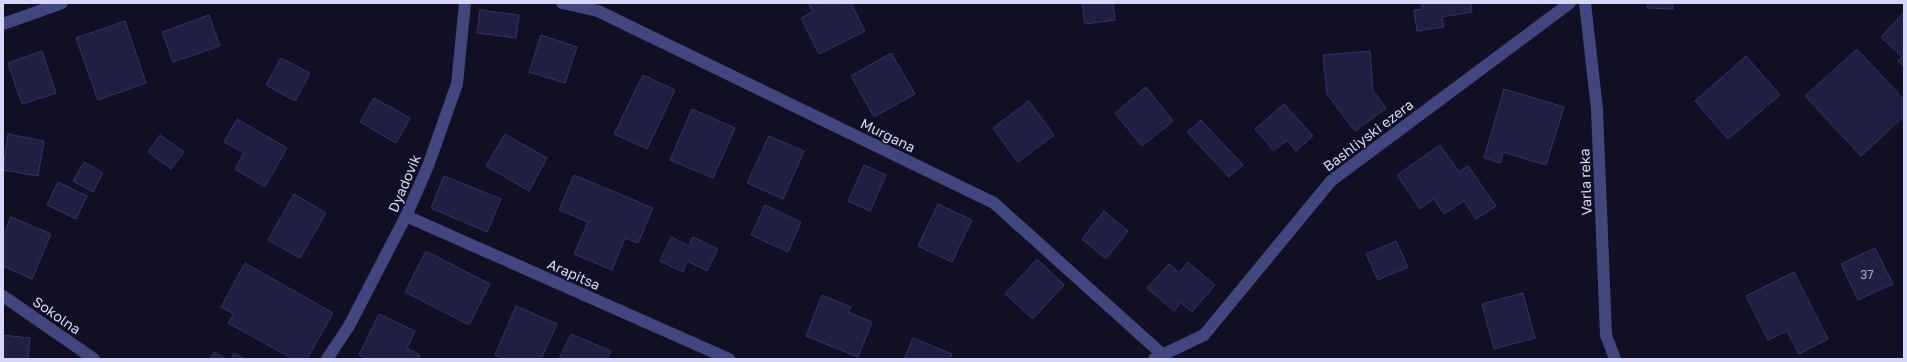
<svg xmlns="http://www.w3.org/2000/svg" width="1907" height="362" font-family="'Golos Text',sans-serif">
<style>
.building{fill:#201e42;stroke:#34326c}
.lines{fill:none;stroke-linecap:round;stroke-linejoin:round}
.minor{stroke:#40477e;stroke-width:12}
.labels{text-anchor:middle;dominant-baseline:central;stroke-width:3;stroke-linejoin:round;paint-order:stroke}
.number-label{font-size:12px;fill:#a8aacd}
.street-label{font-size:14px;fill:#d6d8fb;stroke:#111023}
</style>
<rect width="100%" height="100%" fill="#111023"/>
<path class="building" d="M808,3H829L831,6L838,3H851L865,31L819,54L801,18L813,12Z
M1082,3H1113L1115,20L1085,24Z
M1422,3H1471L1472,12L1442,17L1444,27L1417,31L1414,10L1422,9Z
M1648,3H1673V9L1647,8Z
M480,10L519,15L516,38L477,33Z
M1904,12V67L1898,61L1902,57L1881,37Z
M209,15L220,46L173,62L162,32Z
M125,21L146,83L98,100L76,38Z
M541,35L577,47L565,83L529,72Z
M1857,49L1904,100V116L1861,156L1805,96Z
M42,51L56,93L22,104L8,63Z
M1370,51L1373,91L1386,108L1355,131L1327,94L1323,55Z
M891,53L915,94L874,117L851,76Z
M1746,56L1780,95L1728,139L1695,101Z
M281,58L310,73L295,101L266,85Z
M643,75L675,90L647,149L614,134Z
M1146,87L1173,121L1142,146L1115,113Z
M1504,89L1564,107L1546,165L1503,152L1500,163L1484,158Z
M374,98L410,118L396,143L360,122Z
M1029,101L1054,135L1018,162L993,128Z
M1284,104L1313,136L1296,151L1287,140L1274,151L1255,129Z
M692,109L735,128L713,178L670,160Z
M237,119L287,148L265,187L235,169L244,153L224,142Z
M1201,120L1243,165L1229,177L1187,132Z
M8,134L44,141L38,176L3,170Z
M505,134L547,158L529,191L486,166Z
M160,135L184,152L171,169L148,152Z
M769,136L804,151L783,199L747,183Z
M1440,145L1459,172L1468,166L1496,206L1476,219L1464,201L1444,214L1434,199L1420,209L1397,175Z
M84,162L103,173L93,192L73,181Z
M864,165L886,175L870,211L848,201Z
M574,175L653,208L638,243L625,238L612,270L574,254L588,222L559,210Z
M444,176L501,199L487,232L431,208Z
M58,182L87,196L76,219L47,205Z
M294,194L326,213L300,258L268,240Z
M938,204L972,220L952,262L918,246Z
M765,205L801,222L788,252L751,235Z
M1104,211L1128,231L1106,259L1082,239Z
M11,217L51,234L32,279L3,266V236Z
M671,237L689,246L693,237L718,249L707,271L687,261L683,272L660,261Z
M1396,241L1408,267L1378,280L1366,254Z
M1875,248L1893,284L1858,300L1841,264Z
M426,251L490,284L469,325L405,292Z
M1037,259L1064,285L1033,319L1005,294Z
M1188,262L1215,285L1192,312L1181,303L1174,311L1147,288L1169,264L1179,273Z
M245,263L333,313L307,359H293L228,323L234,314L221,307Z
M1794,272L1828,339L1799,354L1787,331L1768,340L1746,296Z
M1523,293L1535,338L1494,349L1482,304Z
M822,295L851,307L848,312L872,322L858,357L806,336Z
M516,306L557,324L541,359H505L495,355Z
M379,314L415,331L407,348L420,355L419,359H368L359,355Z
M571,334L611,351L607,359H559Z
M3,335L30,338L28,359H3Z
M913,338L952,354L950,359H904Z
M214,352L226,359H210Z
M234,353L245,359H231Z"/>
<g class="lines">
<path class="minor" d="M562,3L598,11L994,203L1163,355
M1585,3L1597,109L1606,335L1615,359
M3,24L62,3
M406,216L729,359
M3,296L94,359
M327,359L349,326L406,216L428,166L457,84L465,3
M1154,359L1204,335L1331,181L1570,3"/>
</g>
<g class="labels">
<g class="number-label">
<text x="1867" y="274">37</text>
</g>
<g class="street-label">
<text transform="translate(888 135) rotate(26)">Murgana</text>
<text transform="translate(1368 135) rotate(-37)">Bashliyski ezera</text>
<text transform="translate(1585 182) rotate(-92)">Varla reka</text>
<text transform="translate(404 183) rotate(-67)">Dyadovik</text>
<text transform="translate(574 274) rotate(24)">Arapitsa</text>
<text transform="translate(57 315) rotate(35)">Sokolna</text>
</g>
</g>
<rect width="1907" height="362" fill="none" stroke="#d6d8fb" stroke-width="8"/>
</svg>
